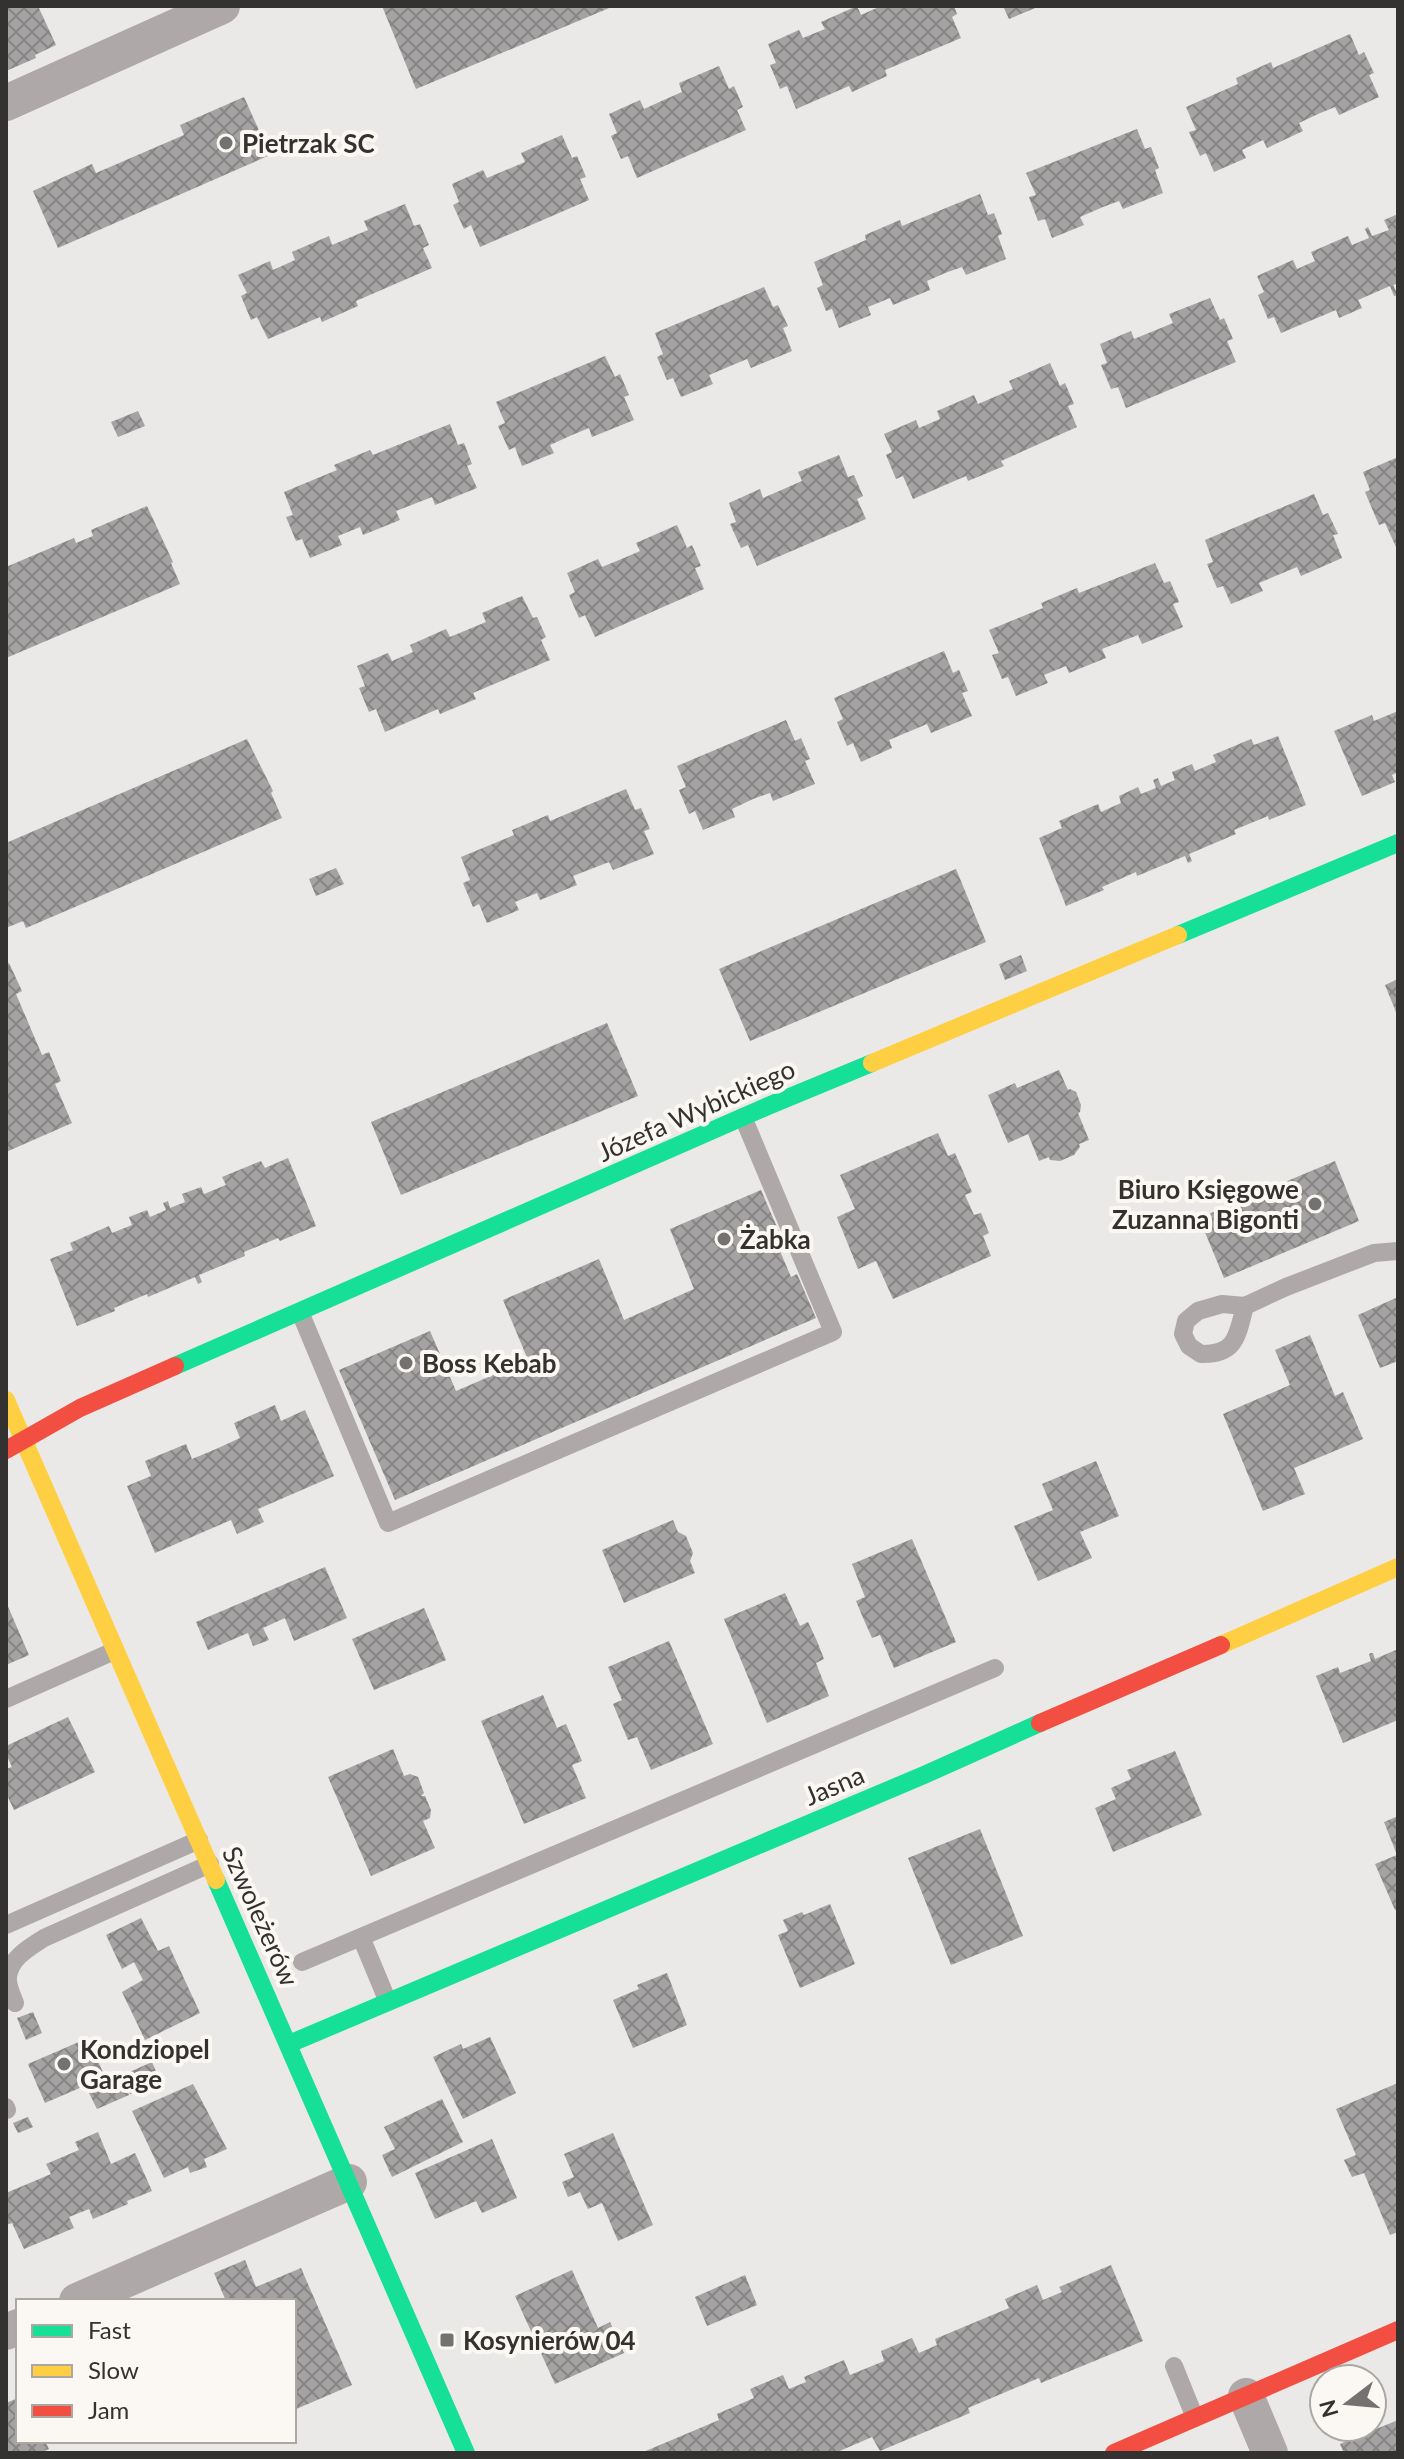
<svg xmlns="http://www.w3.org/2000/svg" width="1404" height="2459" font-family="Lato,sans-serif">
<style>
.building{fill:url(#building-cross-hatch)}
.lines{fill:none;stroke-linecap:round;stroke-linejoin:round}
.lane{stroke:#afa8a9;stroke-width:18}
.street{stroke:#afa8a9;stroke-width:36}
.fast{stroke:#16e098;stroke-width:18}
.slow{stroke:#ffcf43;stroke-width:18}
.jam{stroke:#f24e42;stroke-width:18}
.poi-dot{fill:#737270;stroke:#fbf7f2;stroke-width:3}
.labels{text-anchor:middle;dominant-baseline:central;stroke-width:8;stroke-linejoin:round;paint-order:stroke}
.poi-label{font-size:26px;font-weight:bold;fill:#333230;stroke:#fbf7f2;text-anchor:start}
.street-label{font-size:26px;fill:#333230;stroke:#fbf7f2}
</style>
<defs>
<pattern id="building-cross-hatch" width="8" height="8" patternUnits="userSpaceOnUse" patternTransform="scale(2)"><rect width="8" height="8" fill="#a4a2a2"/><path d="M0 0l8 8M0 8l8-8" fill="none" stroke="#868584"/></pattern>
</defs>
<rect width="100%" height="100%" fill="#ebe9e7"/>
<path class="building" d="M6,6H38L56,45L35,55L36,58L6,71Z
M382,6H614L416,89Z
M857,6L861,15L881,6H954L957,14L952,17L961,38L885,70L887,76L852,92L849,86L796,109L787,86L780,89L770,65L776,63L768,44L799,30L803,38L825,29L821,22Z
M1003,6H1040L1009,19Z
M1350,34L1359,55L1364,52L1374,73L1369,75L1379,97L1339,115L1335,107L1318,114L1299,123L1303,131L1267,148L1263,140L1242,150L1246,158L1214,172L1206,153L1200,156L1189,132L1196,130L1186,107L1238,84L1236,78L1271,62L1273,68Z
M719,66L729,89L734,86L743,107L737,110L746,130L637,178L628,156L621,159L611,136L617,133L609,114L640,100L644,109L666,99L682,92L679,83Z
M244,97L270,155L58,248L33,191L92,164L96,173L184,135L180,125Z
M1137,129L1145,149L1151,147L1159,168L1155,170L1163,193L1123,209L1119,201L1103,207L1080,217L1084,225L1052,238L1045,219L1038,221L1029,197L1036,195L1026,173Z
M562,135L572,158L577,156L586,177L580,179L589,200L480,247L471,225L464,229L453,205L459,202L452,184L483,170L487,178L525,162L521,153Z
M980,194L988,215L994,213L1002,234L998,236L1006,259L966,275L962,267L945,273L927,281L930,290L893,305L890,298L868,307L871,315L839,328L832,309L826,311L817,288L823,285L814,262L866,240L865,235L900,220L902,226Z
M405,204L414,226L420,224L429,245L423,248L432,268L356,301L358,306L322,322L320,317L268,339L257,317L251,320L241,296L247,293L238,275L270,261L273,270L295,260L292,252L329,236L332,245L368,230L364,221Z
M1398,214V283L1393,285L1398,295L1394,296L1390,286L1358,300L1362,308L1339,318L1336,310L1281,333L1274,317L1268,319L1258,295L1264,292L1257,276L1293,260L1297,269L1315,261L1311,252L1348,236L1352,245L1369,238L1365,229L1368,227L1372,236L1389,230L1384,220Z
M764,287L773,307L778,305L788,326L783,328L792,351L751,368L747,359L709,375L713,384L681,397L673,378L667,380L657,357L663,354L655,333Z
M1210,298L1220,320L1224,318L1233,339L1227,341L1236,362L1126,408L1118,387L1111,389L1101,365L1107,363L1100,344L1131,331L1134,339L1156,330L1173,323L1169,314Z
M605,356L615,377L620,374L629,395L624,397L634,420L592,437L589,428L572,435L550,445L554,453L522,466L515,447L509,450L498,426L505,423L496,402Z
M1050,363L1060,386L1065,383L1074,404L1068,406L1077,427L1001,461L1004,466L968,481L966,476L913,499L903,476L896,479L886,455L892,452L884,434L916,420L919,428L940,419L937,411L974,395L978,404L1013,389L1009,381Z
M138,411L145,426L118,437L111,422Z
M450,424L458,445L464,443L472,464L467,466L477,488L435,505L432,497L396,511L400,520L363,535L360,527L338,536L342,545L310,558L302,539L296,541L286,517L293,515L284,492L337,470L334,465L370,450L373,455Z
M839,455L848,477L854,475L863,496L857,499L866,519L757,566L748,545L741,548L730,524L736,522L729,503L760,489L763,498L802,481L798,472Z
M1398,457V546L1396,547L1385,523L1379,525L1365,492L1370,490L1363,472Z
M1314,494L1323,515L1328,513L1338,534L1333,535L1342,558L1301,576L1297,567L1259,583L1263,591L1231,604L1223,586L1217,588L1207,564L1213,562L1205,540Z
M147,506L173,562L171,563L180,584L6,658V567L74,538L76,543L93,536L91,530Z
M677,525L687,548L692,545L701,566L695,568L704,589L595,637L585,615L579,618L569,595L575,592L567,573L598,559L602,567L624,558L640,551L636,543Z
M1155,563L1164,583L1170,581L1179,602L1173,604L1183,627L1142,644L1138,635L1102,649L1106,658L1069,673L1066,666L1044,675L1048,683L1016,696L1008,677L1002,679L992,655L999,653L989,630L1043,608L1041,603L1077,588L1079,593Z
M522,596L533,618L537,617L546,637L541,640L550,660L473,693L476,699L440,714L438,709L385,732L376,709L369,712L359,688L365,686L357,666L388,653L392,661L413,652L410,645L446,629L450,637L486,622L482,613Z
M944,651L953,673L959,670L968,691L962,693L972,716L931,733L927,724L889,740L892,748L861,762L853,743L847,746L837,722L843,719L834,698Z
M1398,711V772L1392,775L1395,782L1362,796L1334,731L1372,715L1374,721Z
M786,720L795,741L801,738L810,759L805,761L815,784L773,801L770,793L753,799L732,809L735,817L703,830L695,811L689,814L679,790L686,787L677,766Z
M1278,736L1306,805L1269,820L1268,816L1234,830L1236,834L1189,854L1192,861L1188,863L1185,856L1137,876L1136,872L1102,887L1104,890L1066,906L1039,838L1062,828L1059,821L1098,804L1101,812L1121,803L1119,796L1138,787L1141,794L1156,788L1153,780L1158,778L1161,786L1175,780L1172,772L1192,764L1195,771L1216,762L1213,755L1251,739L1254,745Z
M247,739L273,791L271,793L282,818L26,928L23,921L6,928V843Z
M626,789L635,810L641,808L650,829L644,831L654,854L613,870L609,862L573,876L577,885L540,900L537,893L515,902L519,910L487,923L479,904L473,907L463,883L470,880L461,857L514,835L512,830L548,815L550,821Z
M336,868L344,884L316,896L309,879Z
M956,869L986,942L750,1041L719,969Z
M1021,955L1027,971L1005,980L999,964Z
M9,963L22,991L16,994L42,1055L49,1052L61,1081L55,1084L72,1123L6,1152V964Z
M1398,979V1017L1385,985Z
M607,1023L638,1096L401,1195L371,1122Z
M1059,1070L1068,1090L1070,1089L1076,1092L1081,1105L1080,1112L1078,1113L1089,1140L1079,1144L1080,1147L1074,1155L1060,1161L1050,1160L1049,1157L1039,1161L1028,1134L1008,1143L988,1095L1015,1083L1017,1088Z
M938,1133L948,1156L955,1153L972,1192L965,1195L974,1215L981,1213L989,1233L983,1236L991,1256L893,1299L876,1261L858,1269L837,1217L855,1209L840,1175Z
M288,1158L316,1226L280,1241L278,1238L244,1252L245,1256L199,1275L202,1282L198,1284L195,1277L148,1297L147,1294L114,1308L115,1311L77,1326L50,1259L73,1250L70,1243L109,1226L112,1233L132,1225L129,1217L147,1210L150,1217L157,1214L166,1210L163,1203L168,1201L170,1208L185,1202L182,1194L201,1187L204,1194L226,1185L222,1177L261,1161L265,1168Z
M1335,1161L1359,1221L1224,1278L1199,1218Z
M761,1190L783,1241L777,1244L791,1277L797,1274L816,1318L395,1500L339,1370L430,1331L456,1391L528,1360L503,1300L599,1259L624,1320L694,1289L670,1229Z
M1398,1297V1361L1380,1368L1358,1315Z
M1310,1335L1335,1396L1343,1392L1363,1439L1294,1468L1305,1494L1263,1511L1223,1414L1290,1385L1275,1350Z
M275,1405L281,1421L305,1410L334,1476L258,1509L264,1522L237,1534L231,1520L155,1553L127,1486L151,1476L145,1461L186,1444L192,1459L216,1449L240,1438L234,1423Z
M1096,1461L1119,1516L1080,1532L1092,1558L1038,1581L1014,1526L1053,1510L1042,1484Z
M673,1520L678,1532L686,1536L693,1553L690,1561L695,1573L624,1603L602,1550Z
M912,1539L956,1642L894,1668L880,1635L872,1638L864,1620L856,1601L865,1597L852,1564Z
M325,1567L347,1618L294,1641L285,1618L263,1628L269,1640L253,1646L248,1633L208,1650L196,1622Z
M785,1593L800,1626L808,1622L817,1641L824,1659L816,1663L829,1696L767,1723L724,1619Z
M6,1602L29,1655L6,1665Z
M424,1608L446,1660L374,1690L352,1639Z
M669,1641L713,1744L651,1770L637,1737L628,1740L613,1704L622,1700L608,1667Z
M1398,1649V1720L1343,1743L1316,1676L1338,1667L1340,1673L1371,1661L1369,1654L1371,1653H1373L1375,1659Z
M543,1695L557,1728L566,1724L582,1761L572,1765L586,1798L524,1824L481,1721Z
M68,1717L95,1772L14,1810L6,1793V1769L12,1767L6,1754V1746Z
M393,1749L404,1776L410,1774L418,1777L424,1793L421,1796H425L431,1810L430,1818L423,1821L435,1848L371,1876L328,1777Z
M1175,1751L1202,1815L1113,1852L1095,1808L1116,1799L1111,1788L1131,1779L1127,1770Z
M1398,1816V1909L1395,1910L1375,1864L1397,1855L1384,1822Z
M980,1829L1023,1936L951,1965L908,1858Z
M830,1904L855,1964L800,1988L778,1935L788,1931L783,1920L802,1912L804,1915Z
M141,1918L158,1951L169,1946L200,2013L145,2040L122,1992L143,1980L134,1962L122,1969L106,1935Z
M667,1973L687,2025L633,2048L613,2000L639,1989L637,1985Z
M33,2012L42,2033L26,2040L17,2018Z
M490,2037L516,2093L463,2119L433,2057L461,2044L463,2049Z
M88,2038L105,2077L45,2103L28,2064Z
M152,2062L160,2081L130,2094L123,2075Z
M120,2072L129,2095L97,2109L86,2087Z
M1398,2083V2232L1390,2235L1364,2173L1352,2177L1344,2160L1356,2155L1336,2109Z
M193,2084L227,2149L204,2159L207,2167L190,2173L188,2167L164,2178L132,2111Z
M442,2099L463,2142L392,2177L382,2155L395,2149L384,2127Z
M28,2117L33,2127L18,2133L13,2123Z
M98,2132L111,2164L135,2153L152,2191L127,2201L128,2204L93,2219L89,2209L69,2217L74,2228L24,2249L12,2223L6,2225V2193L51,2174L46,2164L79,2150L75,2142Z
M613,2133L653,2225L618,2241L602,2203L588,2209L580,2192L568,2197L562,2182L574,2177L564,2154Z
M492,2139L517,2198L482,2213L476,2201L435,2219L415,2173Z
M245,2260L256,2287L301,2268L352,2385L294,2410V2301H226L214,2273Z
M1111,2265L1143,2341L1041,2383L1039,2378L968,2408L970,2413L880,2451L872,2437L835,2453H641L719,2420L717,2414L754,2398L750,2389L783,2375L789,2389L806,2382L804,2377L844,2360L850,2375L884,2361L881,2351L912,2338L919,2353L937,2345L935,2339L1009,2308L1005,2299L1037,2285L1043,2300L1062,2292L1059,2287Z
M572,2270L598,2328L610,2322L624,2353L555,2384L515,2296Z
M745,2275L757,2305L707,2326L695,2297Z
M18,2398V2441H45L49,2449L39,2453H6V2403Z
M1398,2420V2453H1344L1340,2444Z"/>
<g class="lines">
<path class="lane" d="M1245,1306C1237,1335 1237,1355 1201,1354L1189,1346L1183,1334L1186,1321L1198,1311L1222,1304L1245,1306L1286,1287L1374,1253L1398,1251
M300,1312L388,1523L833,1332L743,1117
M6,1699L114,1651
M6,1925L199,1840
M361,1937L388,2002
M302,1962L995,1668
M15,2003C12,1995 7,1985 8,1977C10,1958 30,1947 44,1938L210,1864
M6,2107L7,2110
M1174,2366L1195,2418"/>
<path class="street" d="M6,103L222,6
M77,2301L349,2182
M6,2332L18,2327
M1246,2396L1270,2453"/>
<path class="fast" d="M1178,935L1398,843
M175,1366L768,1106L872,1063
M216,1880L466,2453
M289,2044L924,1775L1040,1723"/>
<path class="slow" d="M872,1063L1178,935
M6,1400L216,1880
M1221,1645L1398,1567"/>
<path class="jam" d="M6,1450L80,1408L175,1366
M1040,1723L1221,1645
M1114,2453L1398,2330"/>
</g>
<g class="poi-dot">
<circle cx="226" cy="143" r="8"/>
<circle cx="1315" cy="1204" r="8"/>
<circle cx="724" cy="1239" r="8"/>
<circle cx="406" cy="1363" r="8"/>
<circle cx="64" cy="2064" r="8"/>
<rect x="439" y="2332" width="16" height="16" rx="4"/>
</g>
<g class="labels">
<g class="poi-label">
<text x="242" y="143">Pietrzak SC</text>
<text x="1299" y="1189" text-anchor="end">Biuro Księgowe<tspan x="1299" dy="30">Zuzanna Bigonti</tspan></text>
<text x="740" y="1239">Żabka</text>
<text x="422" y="1363">Boss Kebab</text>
<text x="80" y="2049">Kondziopel<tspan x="80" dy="30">Garage</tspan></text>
<text x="463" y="2340">Kosynierów 04</text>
</g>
<g class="street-label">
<text transform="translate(696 1110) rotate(-24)">Józefa Wybickiego</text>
<text transform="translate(834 1785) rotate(-23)">Jasna</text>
<text transform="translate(261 1916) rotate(66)">Szwoleżerów</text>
</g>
</g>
<rect width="1404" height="2459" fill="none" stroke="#333230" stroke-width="16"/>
<rect x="16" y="2299" width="280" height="144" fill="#fbf7f2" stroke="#aba8a4" stroke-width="2"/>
<rect x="32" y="2325" width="40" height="12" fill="#16e098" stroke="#aba8a4" stroke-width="2"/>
<text x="88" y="2339" font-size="24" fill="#333230">Fast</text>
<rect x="32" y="2365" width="40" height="12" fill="#ffcf43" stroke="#aba8a4" stroke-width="2"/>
<text x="88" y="2379" font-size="24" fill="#333230">Slow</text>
<rect x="32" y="2405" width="40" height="12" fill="#f24e42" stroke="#aba8a4" stroke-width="2"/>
<text x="88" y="2419" font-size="24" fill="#333230">Jam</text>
<g transform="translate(1348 2403) rotate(254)"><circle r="38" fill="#fbf7f2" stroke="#aba8a4" stroke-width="2"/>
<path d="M0-6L14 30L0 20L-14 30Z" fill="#737270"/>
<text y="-12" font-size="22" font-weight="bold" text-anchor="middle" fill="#333230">N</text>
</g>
</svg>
